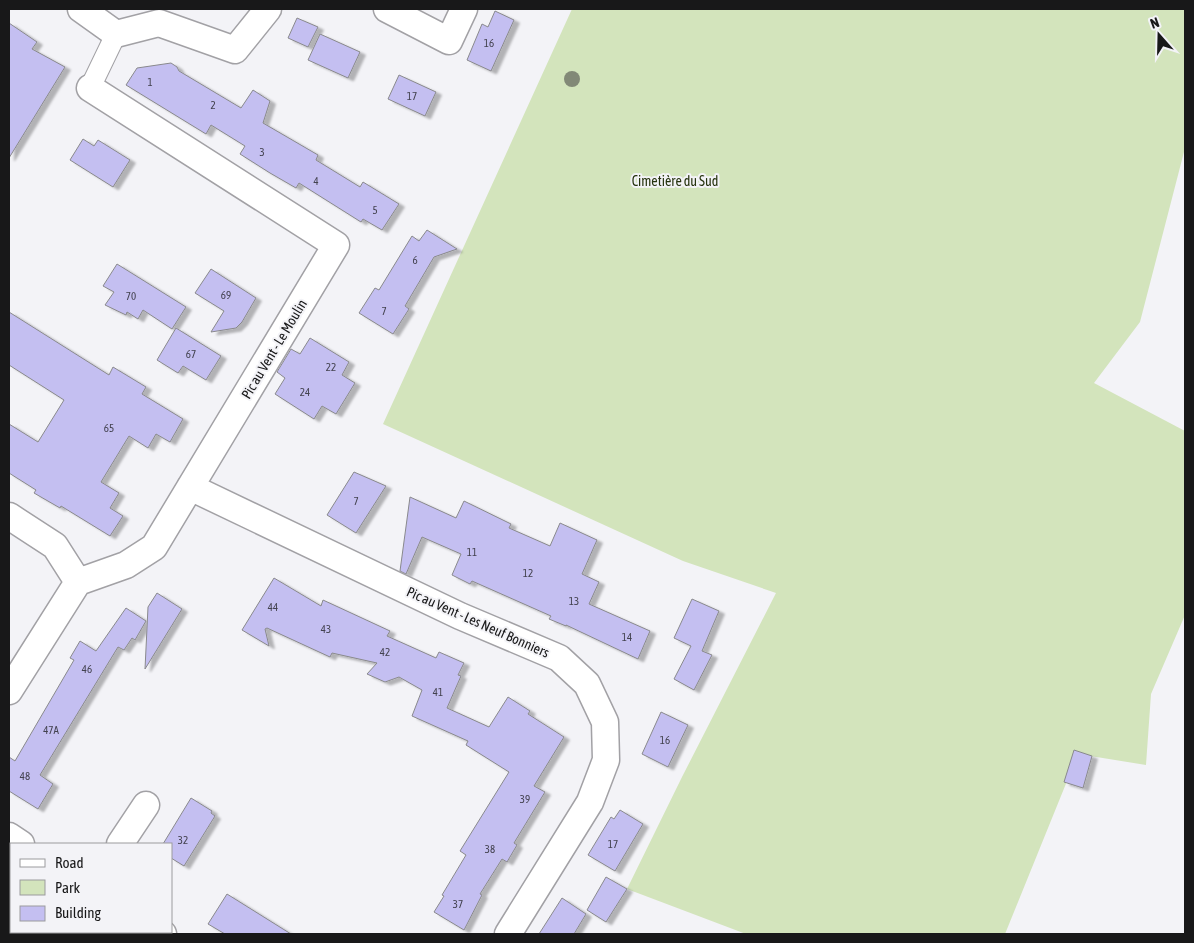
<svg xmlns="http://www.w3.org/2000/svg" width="1194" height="943" font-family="'Asap Condensed',sans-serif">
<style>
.green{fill:#d3e4bc}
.building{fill:#c4bff1;stroke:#89898c;filter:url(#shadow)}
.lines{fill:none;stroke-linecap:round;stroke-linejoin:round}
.pedestrian-casing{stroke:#a2a1a5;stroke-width:22}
.minor-casing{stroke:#a2a1a5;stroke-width:29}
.pedestrian{stroke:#fff;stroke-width:20}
.minor{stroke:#fff;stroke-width:26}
.tree{fill:#828977}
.labels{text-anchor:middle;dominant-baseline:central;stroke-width:4;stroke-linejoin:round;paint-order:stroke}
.number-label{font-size:11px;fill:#43424f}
.park-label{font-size:14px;fill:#26330e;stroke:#f3f3f7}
.street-label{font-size:14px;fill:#181819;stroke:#f3f3f7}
</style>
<defs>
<filter id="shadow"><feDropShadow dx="5.5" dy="3" stdDeviation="1" flood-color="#0004"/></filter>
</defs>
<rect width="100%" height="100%" fill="#f3f3f7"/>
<path class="green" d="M572,9H1185V148L1140,322L1094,383L1185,431V615L1151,694L1146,765L1078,754L1005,934H746L627,889L682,777L776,593L683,561L383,424Z"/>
<path class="building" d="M495,11L514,20L491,71L467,60L482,24L488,27Z
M297,18L318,27L308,47L288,38Z
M9,23L37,42L32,49L65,67L9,158Z
M320,34L360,52L348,78L308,60Z
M171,63L177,67L179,71L241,108L253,90L270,101L263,123L318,155L316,160L360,187L363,182L399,204L382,230L363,219L361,222L299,183L296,188L270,173L240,154L245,146L211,125L206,134L126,85L137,68Z
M399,75L436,92L425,116L388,99Z
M83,139L94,146L98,140L130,160L113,187L70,160Z
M427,230L457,249L434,257L405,306L409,309L393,334L359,313L375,288L379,290L412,236L419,241Z
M117,264L186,307L172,329L143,310L138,319L127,312L126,315L105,305L114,292L103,286Z
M211,269L256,298L242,322L236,328L211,332L224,311L195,293Z
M9,312L109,375L113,367L146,387L142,394L183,419L170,442L156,434L148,448L129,436L101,482L119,493L110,508L123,516L110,536L61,506L60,508L34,493L36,490L9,473V424L38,442L64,400L9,365Z
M176,328L221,356L206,380L183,366L178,373L157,360Z
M310,338L349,362L342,375L355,383L336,414L322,406L314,419L275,394L285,378L277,372L291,349L300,354Z
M354,472L386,486L356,533L327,515Z
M410,497L456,518L464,501L511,524L509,528L550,546L560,523L597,540L582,574L599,582L589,604L650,631L638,659L566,625V626L549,619L551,616L472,581L470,584L452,575L461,554L422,537L406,574L400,571Z
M274,578L321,606L323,600L390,631L387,636L436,658L439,652L464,663L458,675L461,676L447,708L489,727L508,697L530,711L528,714L564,737L534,786L545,792L514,843L517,845L507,862L502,859L480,894L482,895L464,930L434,912L444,896L442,895L466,855L460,851L509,772L466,745L468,741L412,716L422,690L399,677L385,682L367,674L377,663L332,653L330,657L267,628L265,629L269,646L242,630Z
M157,593L182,609L145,669L148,607Z
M692,599L719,611L702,651L712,655L694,690L674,679L691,646L674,638Z
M126,608L146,621L135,640L132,638L124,650L118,647L40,775L53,784L38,809L9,791V757L15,761L74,660L70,658L80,641L96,651Z
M661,712L688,725L668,767L642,754Z
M1074,750L1092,756L1083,788L1064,782Z
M191,798L212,811L211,813L215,816L184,866L171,858V844H163Z
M620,810L643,824L615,871L588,855L611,817L614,819Z
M606,877L627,889L606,922L587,910Z
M227,894L291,934H225L208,924Z
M562,898L586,914L574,934H539Z"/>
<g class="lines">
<g class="pedestrian-casing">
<path id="pedestrian" d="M90,88L116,34"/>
</g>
<g class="minor-casing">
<path id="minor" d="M81,9L116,34L159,23L235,50L268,9
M387,9L449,41L464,9
M190,487L460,616L559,658L587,684L605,722L606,760L590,802L508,934
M9,516L55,546L78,582
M78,582L126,565L154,547L336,245L90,88
M9,691L78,582
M9,836L21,844
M120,844L146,805
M159,932L163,934"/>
</g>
<use href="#pedestrian" class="pedestrian"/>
<use href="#minor" class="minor"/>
</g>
<circle class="tree" cx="572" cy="79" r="8"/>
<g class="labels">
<g class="number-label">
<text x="489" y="43">16</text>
<text x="150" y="82">1</text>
<text x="412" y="96">17</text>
<text x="213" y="105">2</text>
<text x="262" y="152">3</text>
<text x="316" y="181">4</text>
<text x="375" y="210">5</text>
<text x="415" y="260">6</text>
<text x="226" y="295">69</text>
<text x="131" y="296">70</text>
<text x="384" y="311">7</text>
<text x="191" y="354">67</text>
<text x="331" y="367">22</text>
<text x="305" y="392">24</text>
<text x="109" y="428">65</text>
<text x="356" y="501">7</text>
<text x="472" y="552">11</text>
<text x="528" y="573">12</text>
<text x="574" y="601">13</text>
<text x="273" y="607">44</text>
<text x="326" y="629">43</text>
<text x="627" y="637">14</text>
<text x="385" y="652">42</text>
<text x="87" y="669">46</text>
<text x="438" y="692">41</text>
<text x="51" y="730">47A</text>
<text x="665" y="740">16</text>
<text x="25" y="776">48</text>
<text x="525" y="799">39</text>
<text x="183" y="840">32</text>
<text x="613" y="844">17</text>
<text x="490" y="849">38</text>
<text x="458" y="904">37</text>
</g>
<g class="park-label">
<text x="675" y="181">Cimetière du Sud</text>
</g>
<g class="street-label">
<text transform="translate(274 349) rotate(-59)">Pic au Vent - Le Moulin</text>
<text transform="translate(478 622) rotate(24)">Pic au Vent - Les Neuf Bonniers</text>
</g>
</g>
<rect width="1194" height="943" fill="none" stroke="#181819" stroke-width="20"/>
<rect x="10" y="843" width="162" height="90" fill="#f3f3f7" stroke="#9b9b9e"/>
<rect x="20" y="859" width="25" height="8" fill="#ffffff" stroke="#9b9b9e"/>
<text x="55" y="868" font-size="15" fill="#181819">Road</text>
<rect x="20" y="880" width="25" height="15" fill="#d3e4bc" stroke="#9b9b9e"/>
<text x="55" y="893" font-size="15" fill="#181819">Park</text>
<rect x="20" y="906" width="25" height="15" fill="#c4bff1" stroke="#9b9b9e"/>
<text x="55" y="918" font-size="15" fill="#181819">Building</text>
<g transform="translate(1159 35) rotate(340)" stroke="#f3f3f7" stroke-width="4" paint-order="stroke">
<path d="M0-4L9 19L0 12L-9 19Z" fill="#181819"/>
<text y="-8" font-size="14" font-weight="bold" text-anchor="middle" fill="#181819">N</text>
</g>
</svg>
